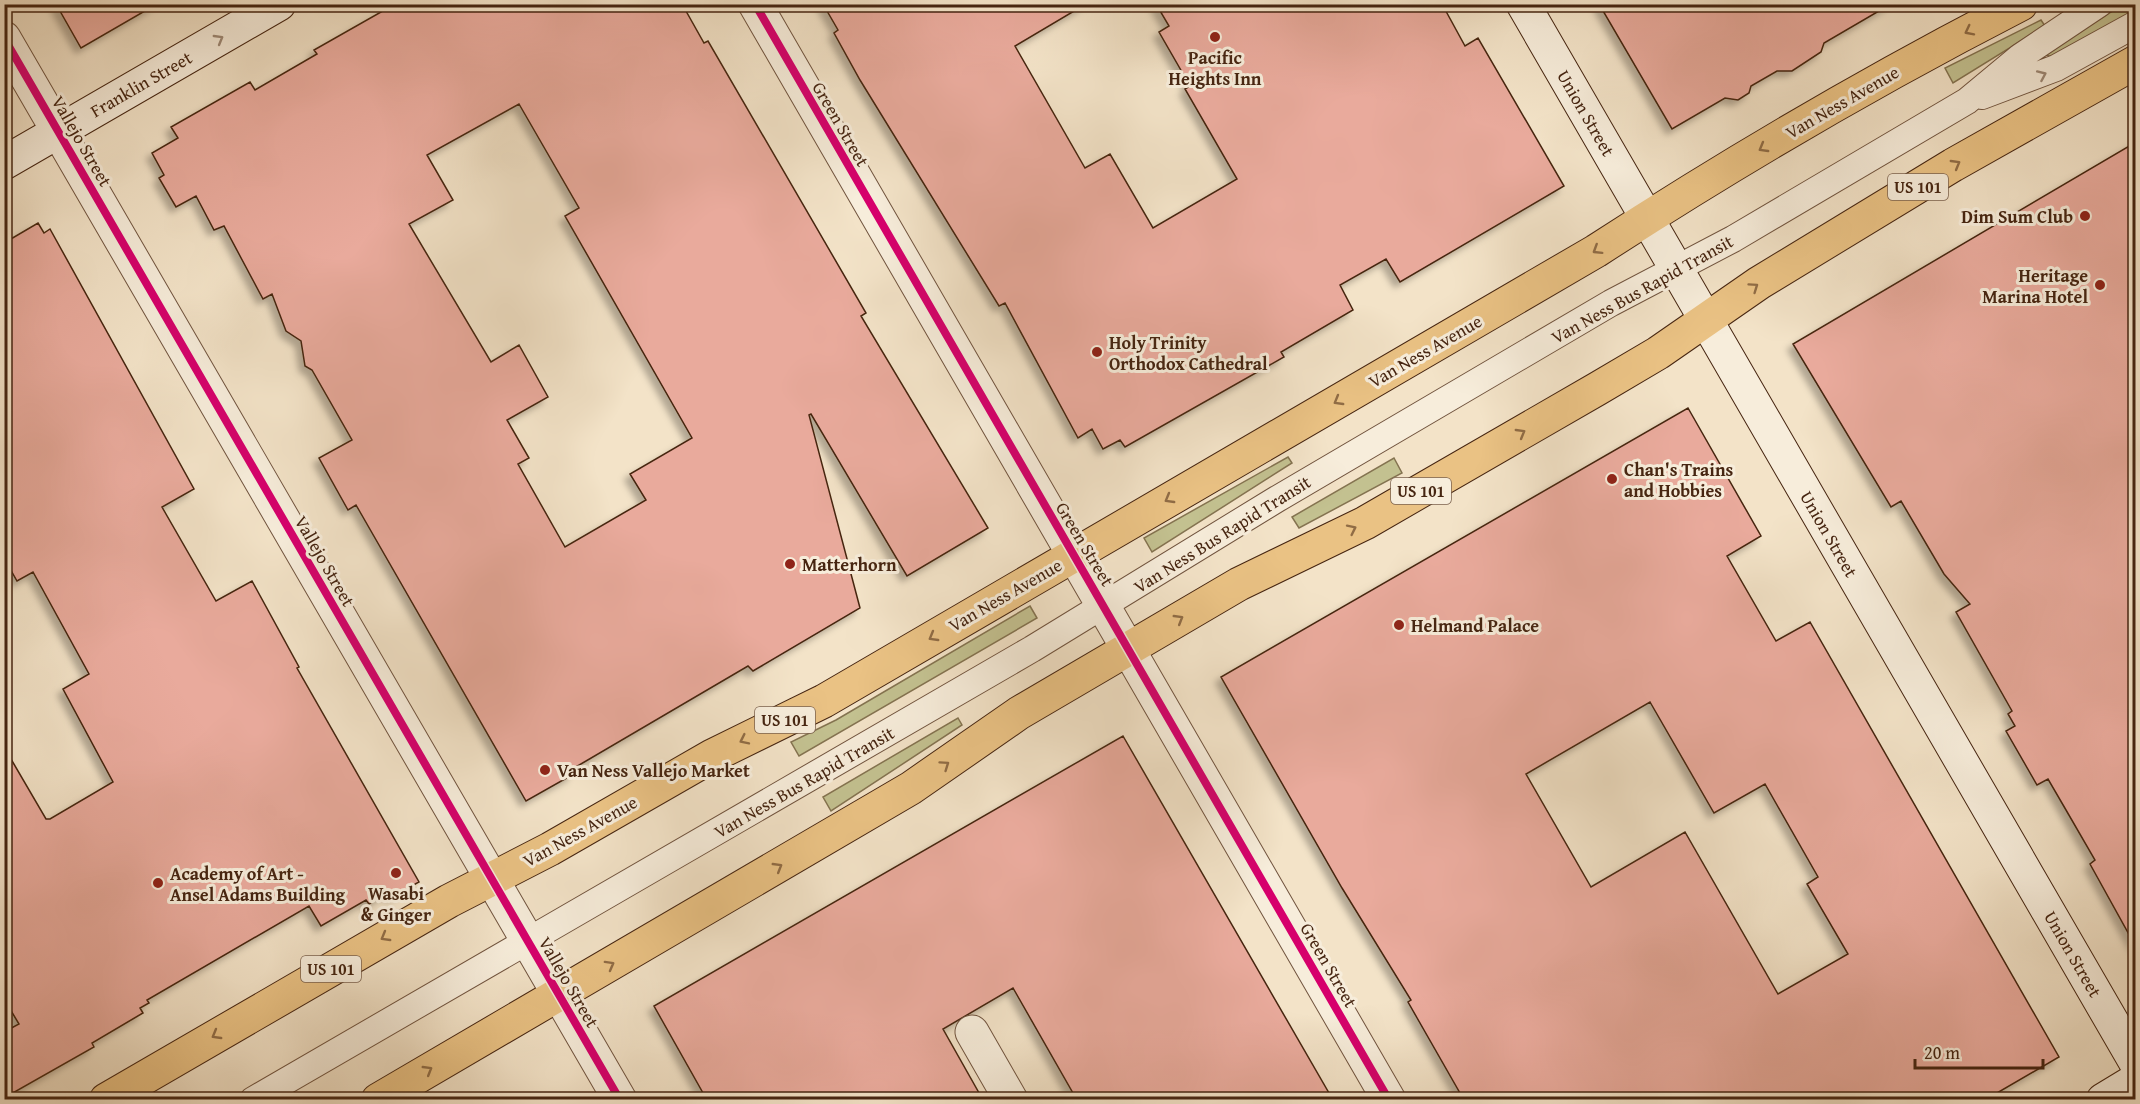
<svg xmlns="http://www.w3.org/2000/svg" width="2140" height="1104" font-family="'Gentium Book Plus',serif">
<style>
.green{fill:#c3c190;stroke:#847350;stroke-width:1.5}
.building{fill:#e9aa9c;stroke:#462511;stroke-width:1.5;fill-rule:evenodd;filter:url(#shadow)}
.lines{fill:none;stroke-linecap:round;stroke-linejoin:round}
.lane-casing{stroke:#71543f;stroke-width:28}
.street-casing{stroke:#71543f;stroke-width:35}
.secondary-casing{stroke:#462511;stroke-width:35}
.highway-casing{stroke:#462511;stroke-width:35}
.lane{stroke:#f7eddb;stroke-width:26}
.street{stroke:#f7eddb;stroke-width:33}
.secondary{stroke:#f7eddb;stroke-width:33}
.highway{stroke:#eac284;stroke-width:33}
.cycleway-casing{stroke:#f7eddb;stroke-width:11}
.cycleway{stroke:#d6006c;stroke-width:8}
.oneway{stroke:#906c45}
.oneway2{stroke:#9e8976}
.poi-dot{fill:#8f2418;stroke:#f7eddb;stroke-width:2}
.labels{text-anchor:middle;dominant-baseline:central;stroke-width:6;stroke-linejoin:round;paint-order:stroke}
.shield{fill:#f7eddb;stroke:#7b614e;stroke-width:1.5}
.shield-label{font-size:16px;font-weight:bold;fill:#462511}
.poi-label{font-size:18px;font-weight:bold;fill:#462511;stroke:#f7eddb;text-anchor:start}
.street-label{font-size:18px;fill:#462511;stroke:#f7eddb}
</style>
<defs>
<filter id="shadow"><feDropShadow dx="-5.5" dy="5.5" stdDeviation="3" flood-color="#0004"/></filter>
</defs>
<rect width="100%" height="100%" fill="#f3e3c8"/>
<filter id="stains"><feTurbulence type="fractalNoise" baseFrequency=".00333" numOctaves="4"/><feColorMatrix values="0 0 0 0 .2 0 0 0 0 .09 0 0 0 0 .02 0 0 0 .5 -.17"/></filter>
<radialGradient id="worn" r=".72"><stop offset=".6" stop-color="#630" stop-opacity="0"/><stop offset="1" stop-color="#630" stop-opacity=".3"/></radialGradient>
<path class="green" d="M2122,5H2135V10L2052,57L2046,55L2047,52Z
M2041,20L2045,26L1953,83L1945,68Z
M1288,457L1292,463L1152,552L1144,538Z
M1394,458L1402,473L1299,528L1292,517Z
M1030,606L1037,618L799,756L791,742L836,720Z
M958,718L962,725L831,811L823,797Z"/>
<path class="building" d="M56,4H157L81,48Z
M395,4H682L704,43L708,41L866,313L861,316L988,528L907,576L811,414L809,415L860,608L753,671L748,666L574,768L572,775L526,801L356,505L348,510L319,458L352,440L312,370L305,366L301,341L286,331L272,294L263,299L224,226L214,230L196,196L176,207L159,178L164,175L152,153L178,138L171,127L250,82L255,90L317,54L314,50ZM519,104L579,208L565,216L692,438L630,474L646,500L565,547L518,464L529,458L507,420L548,397L519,345L491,362L409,224L453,200L427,155Z
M823,4H1086L1015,46L1085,168L1110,154L1153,228L1237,179L1185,89L1190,86L1159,32L1169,26L1156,4H1442L1465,46L1478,38L1564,186L1400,282L1386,259L1340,285L1353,310L1281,352L1284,357L1125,447L1120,440L1103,449L1092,429L1078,438L1005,303L999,306L860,80L834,33L838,30Z
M1599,4H1891L1824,43L1821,52L1792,71H1777L1751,86L1749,93L1738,100L1725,98L1672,129Z
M2136,142V947L2090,864L2095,860L2066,810L2048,779L2037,785L2006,731L2015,726L2008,714L2012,711L1956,612L1970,604L1944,574L1901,501L1891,507L1793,344Z
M38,223L44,233L50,229L194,489L162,507L216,601L252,581L299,667L297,668L419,882L392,897L388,892L369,904L366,900L321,926L309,906L147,1000L149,1003L140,1008L143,1013L92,1043L94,1047L4,1098V1032L19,1024L4,999V747L46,819H50L113,782L63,689L89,674L33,572L17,581L4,558V243Z
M1688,408L1761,536L1727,556L1776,641L1810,622L2059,1057L1985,1100H1464L1408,1002L1411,1000L1342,888L1221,677ZM1650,702L1714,813L1765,784L1818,877L1807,884L1848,954L1778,994L1685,832L1591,887L1526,774Z
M1123,736L1333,1100H1077L1013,988L943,1029L983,1100H707L654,1006Z"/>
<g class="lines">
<g class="lane-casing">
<path id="lane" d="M1982,96L2056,68L2136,24
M253,1100L1032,649L1277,499L1611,303L1733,239L1967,101L2020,57L2099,4"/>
</g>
<g class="street-casing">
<path id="street" d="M755,4L1389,1100
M4,38L620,1100
M972,1032L1011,1100"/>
</g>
<g class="secondary-casing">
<path id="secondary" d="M1523,4L2136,1063
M4,163L279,4
M2103,1100L2136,1080"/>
</g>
<g class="highway-casing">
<path id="highway" d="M106,1100L449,901L550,849L712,756L824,701L1596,251C1733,162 1875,79 2021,4
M378,1100L911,788L1019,713L1239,584L1365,523L1597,389L1658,353L1759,283L1953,165L2136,62"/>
</g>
<use href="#lane" class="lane"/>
<use href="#street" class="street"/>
<use href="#secondary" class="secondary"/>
<use href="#highway" class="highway"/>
<g class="cycleway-casing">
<path id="cycleway" d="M755,4L1389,1100
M4,38L620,1100"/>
</g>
<use href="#cycleway" class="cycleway"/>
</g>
<defs><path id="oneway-chevron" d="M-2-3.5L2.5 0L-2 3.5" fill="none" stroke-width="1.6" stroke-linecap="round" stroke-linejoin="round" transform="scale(1.5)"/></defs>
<g class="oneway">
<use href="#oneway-chevron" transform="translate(1969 31) rotate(153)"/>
<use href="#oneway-chevron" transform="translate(1763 148) rotate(150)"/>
<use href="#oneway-chevron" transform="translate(1956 164) rotate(-30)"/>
<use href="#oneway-chevron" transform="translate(1597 250) rotate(148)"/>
<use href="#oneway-chevron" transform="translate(1754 287) rotate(-35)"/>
<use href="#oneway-chevron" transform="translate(1338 401) rotate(150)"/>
<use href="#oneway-chevron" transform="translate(1521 433) rotate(-30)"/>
<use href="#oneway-chevron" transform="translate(1169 499) rotate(150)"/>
<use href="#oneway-chevron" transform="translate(1352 529) rotate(-26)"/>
<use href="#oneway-chevron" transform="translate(1179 619) rotate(-31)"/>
<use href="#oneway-chevron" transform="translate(933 637) rotate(150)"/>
<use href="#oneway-chevron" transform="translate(744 740) rotate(154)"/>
<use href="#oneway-chevron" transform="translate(945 765) rotate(-35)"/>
<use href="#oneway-chevron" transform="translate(778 867) rotate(-31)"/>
<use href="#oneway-chevron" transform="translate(385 937) rotate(150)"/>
<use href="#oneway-chevron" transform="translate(610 965) rotate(-29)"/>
<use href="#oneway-chevron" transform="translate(216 1035) rotate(150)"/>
<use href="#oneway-chevron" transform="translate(428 1070) rotate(-31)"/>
</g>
<g class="oneway2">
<use href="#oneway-chevron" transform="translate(219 39) rotate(-30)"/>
<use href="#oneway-chevron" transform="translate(2042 75) rotate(-24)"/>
</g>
<g class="poi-dot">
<circle cx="1215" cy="37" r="6"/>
<circle cx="2085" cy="216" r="6"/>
<circle cx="2100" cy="285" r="6"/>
<circle cx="1097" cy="352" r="6"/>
<circle cx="1612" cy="479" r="6"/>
<circle cx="790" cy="564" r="6"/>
<circle cx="1399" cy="625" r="6"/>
<circle cx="545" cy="770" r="6"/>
<circle cx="396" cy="873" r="6"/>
<circle cx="158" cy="883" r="6"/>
</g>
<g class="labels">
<g class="shield">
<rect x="1888" y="174" width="60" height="26" rx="4.5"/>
<rect x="1391" y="478" width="60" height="26" rx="4.5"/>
<rect x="755" y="707" width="60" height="26" rx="4.5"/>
<rect x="301" y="956" width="60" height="26" rx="4.5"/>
</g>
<g class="shield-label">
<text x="1918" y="187">US 101</text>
<text x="1421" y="491">US 101</text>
<text x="785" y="720">US 101</text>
<text x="331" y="969">US 101</text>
</g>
<g class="poi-label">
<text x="1215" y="57" text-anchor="middle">Pacific<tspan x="1215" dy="21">Heights Inn</tspan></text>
<text x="2073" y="216" text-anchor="end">Dim Sum Club</text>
<text x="2088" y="275" text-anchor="end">Heritage<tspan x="2088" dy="21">Marina Hotel</tspan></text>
<text x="1109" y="342">Holy Trinity<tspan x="1109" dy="21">Orthodox Cathedral</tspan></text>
<text x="1624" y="469">Chan's Trains<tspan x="1624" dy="21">and Hobbies</tspan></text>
<text x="802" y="564">Matterhorn</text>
<text x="1411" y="625">Helmand Palace</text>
<text x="557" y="770">Van Ness Vallejo Market</text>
<text x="170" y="873">Academy of Art -<tspan x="170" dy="21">Ansel Adams Building</tspan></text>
<text x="396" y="893" text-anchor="middle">Wasabi<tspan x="396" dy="21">&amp; Ginger</tspan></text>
</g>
<g class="street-label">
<text transform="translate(141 84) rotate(-30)">Franklin Street</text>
<text transform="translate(1842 102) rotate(-30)">Van Ness Avenue</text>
<text transform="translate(1586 113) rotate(60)">Union Street</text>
<text transform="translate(841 124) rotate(60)">Green Street</text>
<text transform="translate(82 141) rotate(60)">Vallejo Street</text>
<text transform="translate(1642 289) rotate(-29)">Van Ness Bus Rapid Transit</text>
<text transform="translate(1425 351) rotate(-30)">Van Ness Avenue</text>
<text transform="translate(1222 534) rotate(-32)">Van Ness Bus Rapid Transit</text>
<text transform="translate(1829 534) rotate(60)">Union Street</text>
<text transform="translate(1085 544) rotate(59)">Green Street</text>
<text transform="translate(325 561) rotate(60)">Vallejo Street</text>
<text transform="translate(1005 595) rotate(-30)">Van Ness Avenue</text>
<text transform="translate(804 782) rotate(-30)">Van Ness Bus Rapid Transit</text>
<text transform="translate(580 831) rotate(-29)">Van Ness Avenue</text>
<text transform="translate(2073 954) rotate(60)">Union Street</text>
<text transform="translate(1329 965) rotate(60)">Green Street</text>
<text transform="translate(569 982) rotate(60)">Vallejo Street</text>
</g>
</g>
<rect width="2140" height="1104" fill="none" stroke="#f3e3c8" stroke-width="24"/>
<rect x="6" y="6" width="2128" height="1092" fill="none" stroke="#462511" stroke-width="3"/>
<rect x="12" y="12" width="2116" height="1080" fill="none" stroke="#462511" stroke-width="1.5"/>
<path d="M1915 1059v9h128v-9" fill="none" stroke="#462511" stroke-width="3"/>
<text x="1924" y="1059" font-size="18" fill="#462511" stroke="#f7eddb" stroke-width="4.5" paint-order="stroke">20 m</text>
<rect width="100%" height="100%" filter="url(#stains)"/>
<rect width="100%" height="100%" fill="url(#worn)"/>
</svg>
